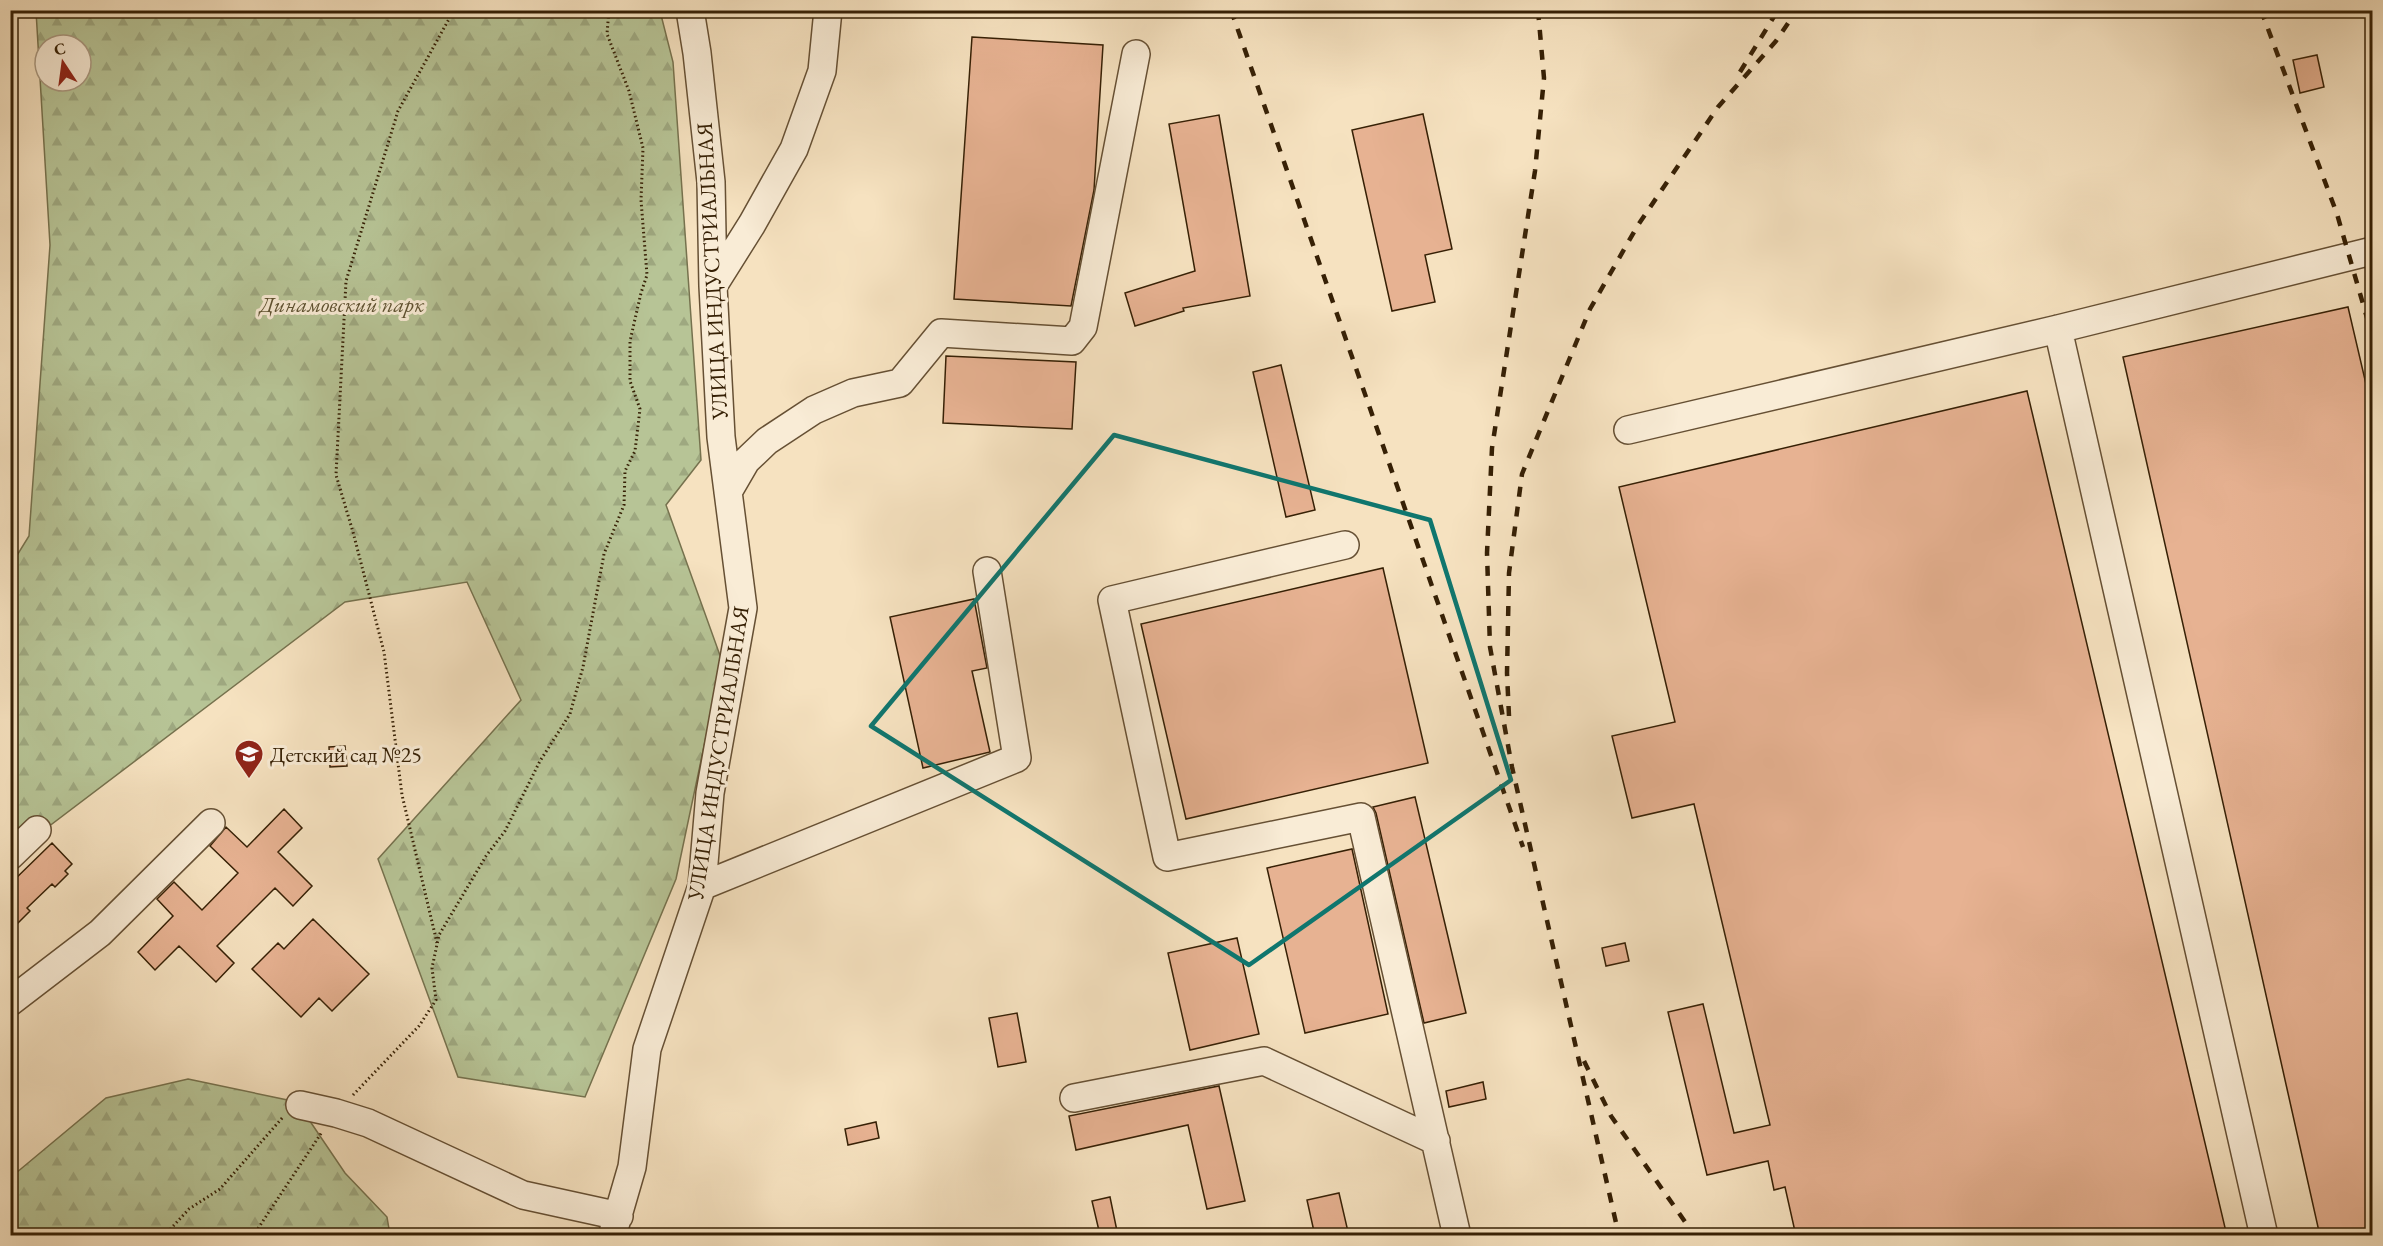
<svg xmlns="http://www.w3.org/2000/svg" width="2383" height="1246" font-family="'EB Garamond',serif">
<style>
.forest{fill:url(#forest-firs);stroke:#76724e;stroke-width:1.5;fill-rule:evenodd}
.building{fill:#e7b292;stroke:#362005;stroke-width:1.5}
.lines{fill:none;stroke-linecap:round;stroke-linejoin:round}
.minor-casing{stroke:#665034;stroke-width:30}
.path{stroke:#362005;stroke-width:3;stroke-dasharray:1.5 3;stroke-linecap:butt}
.minor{stroke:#f9ecd6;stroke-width:27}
.rail{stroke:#362005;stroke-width:4.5;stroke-dasharray:10 10;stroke-linecap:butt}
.marked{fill:none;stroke:#0f766e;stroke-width:4.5;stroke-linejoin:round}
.labels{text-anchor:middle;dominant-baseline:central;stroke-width:6;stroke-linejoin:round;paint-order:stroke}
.street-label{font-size:22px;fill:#362005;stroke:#f9ecd6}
.park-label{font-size:22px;font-style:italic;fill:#5d5130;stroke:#f9ecd6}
.poi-label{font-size:22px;fill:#362005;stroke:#f9ecd6;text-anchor:start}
</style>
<defs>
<pattern id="forest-firs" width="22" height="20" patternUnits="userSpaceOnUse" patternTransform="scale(1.5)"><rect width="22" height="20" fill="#b7c496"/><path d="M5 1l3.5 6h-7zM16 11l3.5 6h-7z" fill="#9ea880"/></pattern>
</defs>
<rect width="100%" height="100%" fill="#f6e2c0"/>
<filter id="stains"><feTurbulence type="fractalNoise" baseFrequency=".00333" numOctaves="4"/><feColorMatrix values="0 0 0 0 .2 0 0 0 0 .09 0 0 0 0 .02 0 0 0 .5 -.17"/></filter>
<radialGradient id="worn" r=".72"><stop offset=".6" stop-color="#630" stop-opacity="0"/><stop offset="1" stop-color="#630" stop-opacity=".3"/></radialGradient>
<path class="forest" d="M36,11H660L673,62L701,460L666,505L722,661L676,879L585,1097L458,1077L378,859L521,700L467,582L345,602L11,855V565L29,536L50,245ZM45,45H81V81H45Z
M188,1079L297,1102L345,1173L387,1217L390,1235H11L10,1178L106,1098Z"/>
<path class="building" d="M972,37L1103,45L1094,190L1071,306L954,299Z
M2317,55L2324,87L2300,93L2293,60Z
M1423,114L1452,249L1425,255L1435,302L1392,311L1352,130Z
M1219,115L1250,296L1183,308L1184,311L1135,326L1125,293L1195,271L1169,124Z
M2348,307L2373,414V1236H2320L2123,357Z
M946,356L1076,362L1072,429L943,423Z
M1281,365L1315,510L1286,517L1253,372Z
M2027,391L2227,1236H1796L1785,1187L1774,1190L1768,1161L1707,1175L1668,1012L1703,1004L1734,1133L1770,1125L1694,804L1632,818L1612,736L1675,722L1619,487Z
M1383,568L1428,763L1186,819L1141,624Z
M974,599L987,668L972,671L990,752L923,768L890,617Z
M345,746L347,766L330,767L329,747Z
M1415,797L1466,1013L1424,1023L1376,813L1373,807Z
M284,809L302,828L278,852L312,886L293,906L275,888L217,946L234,963L216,982L179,946L155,970L138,952L173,916L157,899L174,882L202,910L238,873L210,846L226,827L247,847Z
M52,843L72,864L65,871L68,874L55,887L52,884L27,908L30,911L18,923L15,920L10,924V884Z
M1352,849L1388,1014L1305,1033L1267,868Z
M313,919L369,974L332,1011L319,998L301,1017L252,969L278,943L284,949Z
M1237,938L1259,1034L1190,1050L1168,953Z
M1625,943L1629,961L1606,966L1602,948Z
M1017,1013L1026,1062L998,1067L989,1018Z
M1483,1082L1486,1099L1449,1107L1446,1091Z
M1219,1086L1245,1201L1207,1209L1188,1125L1076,1150L1069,1116Z
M876,1122L879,1138L848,1145L845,1129Z
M1339,1193L1349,1236H1315L1307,1200Z
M1110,1197L1117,1231L1100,1235L1092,1201Z"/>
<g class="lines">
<g class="minor-casing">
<path id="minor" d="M713,286L752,224L794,149L822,71L828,10
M2058,329L2264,1236
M1628,430L2058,329L2372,251
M728,492L746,461L767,441L814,410L853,393L900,383L941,333L1072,341L1083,327L1136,54
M1345,545L1112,600L1167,857L1361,817L1457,1236
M10,856L37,830
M702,886L1017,758L987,571
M10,1002L100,933L211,823
M1074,1098L1264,1061L1436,1141
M300,1105L336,1113L368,1123L523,1195L619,1216
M612,1236L632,1167L647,1049L702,886L710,793L743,608L721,437L713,286L711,182L697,53L690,10"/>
</g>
<path class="path" d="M437,943L402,795L384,652L353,532L336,475L346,281L398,111L454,10
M353,1095L419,1026L436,1000L432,968L439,935L486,856L505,831L540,761L570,714L583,667L604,554L624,505L625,471L635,451L640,409L630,381V341L641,293L647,275L641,200L643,148L629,91L607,34L609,10
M164,1236L189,1209L220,1189L283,1117
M253,1236L322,1132"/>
<use href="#minor" class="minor"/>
<path class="rail" d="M1231,10L1523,847
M1538,10L1544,78L1535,171L1492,448L1487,553L1490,647L1512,767L1619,1236
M2261,10L2337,214L2372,335
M1740,72L1778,10
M1509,716L1507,673L1509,573L1522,474L1590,309L1638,225L1718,107L1776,41L1797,10
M1584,1061L1611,1116L1695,1236"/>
</g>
<path class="marked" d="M1114,435L1430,520L1511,780L1249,965L871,726Z"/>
<defs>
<g id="school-pin" transform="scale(1.5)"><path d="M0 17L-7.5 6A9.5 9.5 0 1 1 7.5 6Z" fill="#8f2418" stroke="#f9ecd6"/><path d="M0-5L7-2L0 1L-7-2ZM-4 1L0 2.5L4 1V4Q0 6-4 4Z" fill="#fff"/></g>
</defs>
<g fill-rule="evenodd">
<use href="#school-pin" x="249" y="754"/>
</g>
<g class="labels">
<g class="street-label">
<text transform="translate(712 271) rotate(-93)">УЛИЦА ИНДУСТРИАЛЬНАЯ</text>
<text transform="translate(718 753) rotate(-81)">УЛИЦА ИНДУСТРИАЛЬНАЯ</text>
</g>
<g class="park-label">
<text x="342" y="304">Динамовский парк</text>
</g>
<g class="poi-label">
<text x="270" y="754">Детский сад №25</text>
</g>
</g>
<rect width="2383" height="1246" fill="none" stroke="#f6e2c0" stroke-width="36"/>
<rect x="12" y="12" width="2359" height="1222" fill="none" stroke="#362005" stroke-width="3"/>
<rect x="18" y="18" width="2347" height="1210" fill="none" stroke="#362005" stroke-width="1.5"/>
<g transform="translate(63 63) rotate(347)"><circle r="28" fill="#f9ecd6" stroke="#ab9a82" stroke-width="1.5"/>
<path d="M0-4.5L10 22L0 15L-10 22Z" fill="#8f2418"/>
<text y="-9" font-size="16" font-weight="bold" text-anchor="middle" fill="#362005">С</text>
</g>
<rect width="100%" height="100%" filter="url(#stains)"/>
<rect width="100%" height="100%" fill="url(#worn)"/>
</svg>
